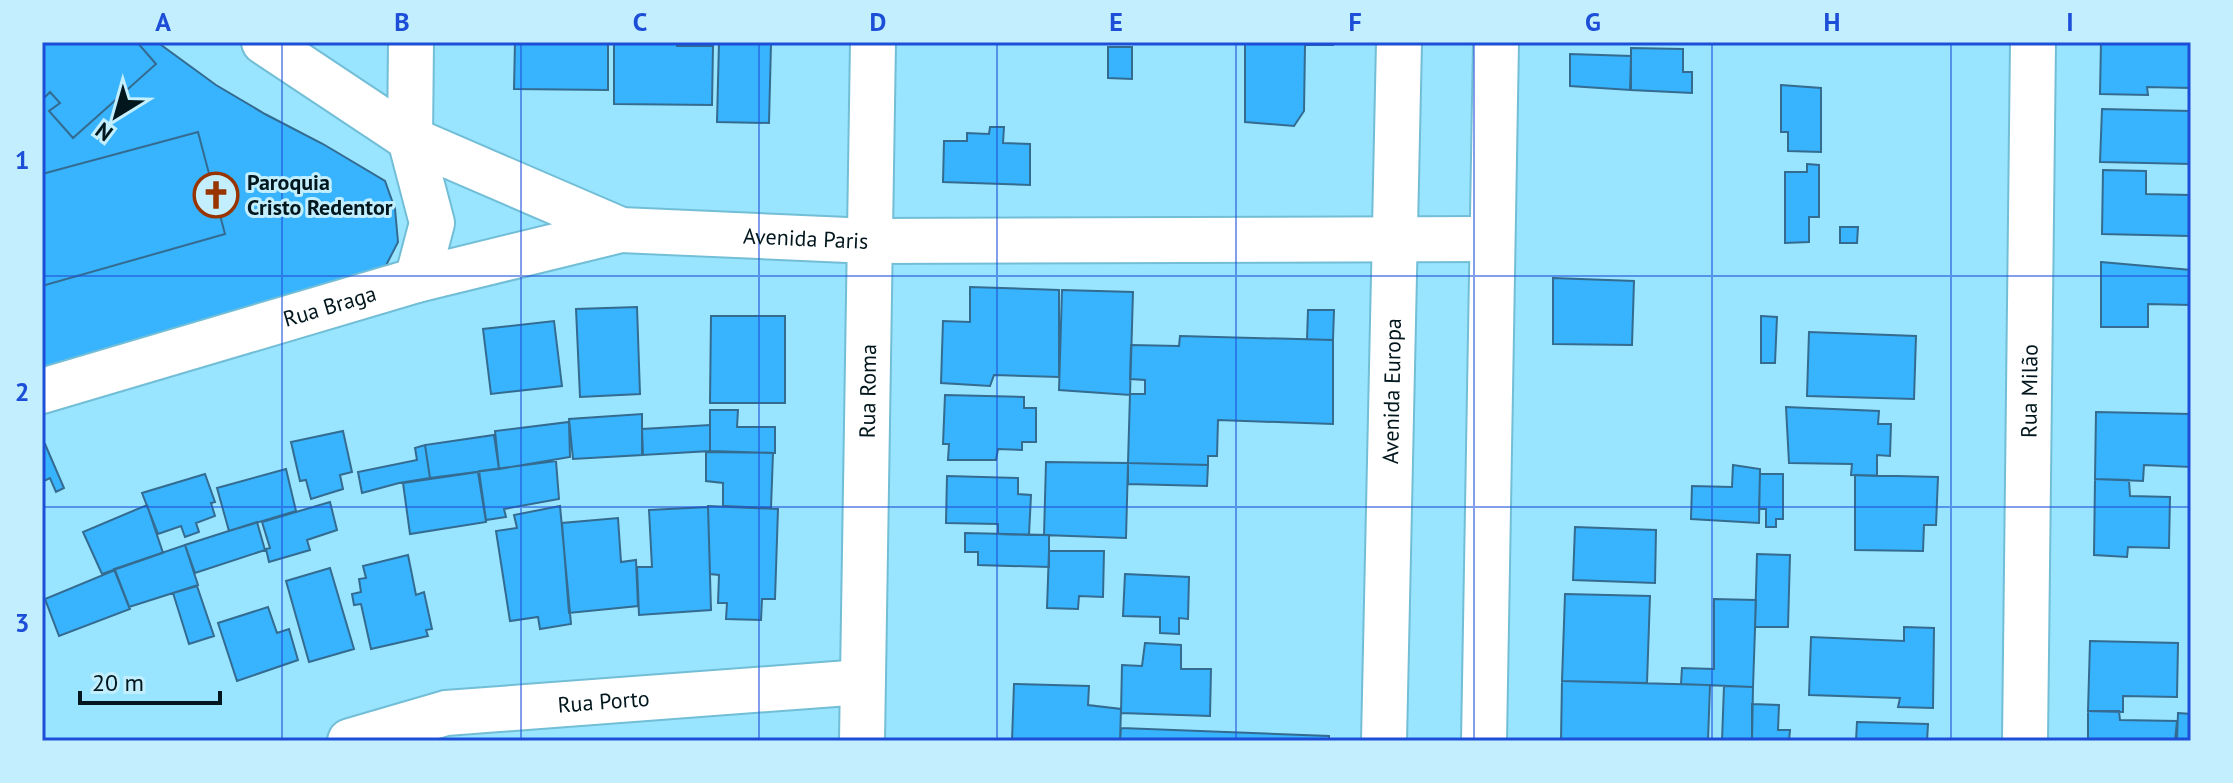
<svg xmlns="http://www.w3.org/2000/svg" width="2233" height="783" font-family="'PT Sans',sans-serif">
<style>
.building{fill:#38b3fd;stroke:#346b90;stroke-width:2}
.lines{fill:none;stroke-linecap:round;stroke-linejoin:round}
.street-casing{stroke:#72bed6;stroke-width:48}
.secondary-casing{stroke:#72bed6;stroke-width:48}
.street{stroke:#fff;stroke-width:44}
.secondary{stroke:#fff;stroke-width:44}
.grid{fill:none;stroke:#1d4ed8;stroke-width:2;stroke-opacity:0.55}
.labels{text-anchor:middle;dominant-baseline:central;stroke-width:6;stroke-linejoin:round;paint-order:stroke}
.poi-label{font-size:22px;font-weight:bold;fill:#01161d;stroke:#c2eefd;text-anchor:start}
.street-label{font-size:22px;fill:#01161d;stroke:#c2eefd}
.neatline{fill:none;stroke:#1d4ed8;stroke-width:3}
.grid-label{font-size:26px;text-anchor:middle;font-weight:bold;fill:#1d4ed8}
</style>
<rect width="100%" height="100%" fill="#99e5ff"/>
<path class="building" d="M42,42H137L156,64L73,138L49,111L60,103L50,92L42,100Z
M42,42H157L216,85L265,114L323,144L385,181L395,209L398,242L377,283L42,371Z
M515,42H608V90L514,89Z
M614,42H677V46H713L712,105L614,104Z
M719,42H821V44H771L769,123L717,122Z
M1245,42H1333V45H1305L1304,111L1294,126L1245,122Z
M2101,42H2191V88L2147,87L2148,95L2100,94Z
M1108,47H1132V79L1108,78Z
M1631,48L1683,49V72H1692V93L1631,90Z
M1570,54L1631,56L1630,90L1570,86Z
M1781,85L1821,88V152L1788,151V132H1781Z
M2102,109L2191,111V164L2100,162Z
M990,127H1004L1003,143L1030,144V185L943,182L944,141H967V133L989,134Z
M198,132L225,234L42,286V174Z
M1807,164L1819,165V217H1809V242L1785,243V172H1807Z
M2103,170L2146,171V194L2190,195L2189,236L2102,234Z
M1840,227H1858L1857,243H1840Z
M2101,262L2191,270V305L2148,304V327H2101Z
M1553,278L1634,281L1632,345L1553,344Z
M970,287L1059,290V377L994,375L990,386L941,383L943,321L970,322Z
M1062,290L1133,292L1130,395L1059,390Z
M637,307L640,394L580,397L576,309Z
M1308,310H1334L1333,340H1307Z
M711,316H785V403H710Z
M1761,316L1777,317L1775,363H1761Z
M554,321L562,386L491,394L483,329Z
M1809,332L1916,336L1914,399L1807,396Z
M1180,336L1333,340V424L1218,420L1217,456H1208V465L1128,463L1130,394H1145V380L1130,379L1131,345L1179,346Z
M945,395L1024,397V408H1036V442H1022V450L998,449L996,460H948L949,444H943Z
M1786,407L1879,411L1878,424H1891L1890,456L1877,455V476L1851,475L1852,464L1789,463Z
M710,410H738L737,427H775V453L710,451Z
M2096,412L2191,414V467L2144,465L2143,481L2095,479Z
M642,414V455L573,459L569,419Z
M569,422L570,457L499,469L495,431Z
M710,425V451L643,455L642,429Z
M343,431L352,472L340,475L343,489L311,499L306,480L300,481L291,442Z
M494,435L499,469L430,478L425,445Z
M45,444L64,488L56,492L50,478L42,482V445Z
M425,445L430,478L399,483L362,493L358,472L417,460L415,448Z
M706,452L773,453L771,508L723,506V483L706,481Z
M556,461L559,499L504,509L506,517L486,520L479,471Z
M1046,462L1128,463L1126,538L1044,535Z
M1128,463L1208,465L1207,486L1128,484Z
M1733,465L1760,469L1759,523L1691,519L1692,486L1732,487Z
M286,469L296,511L229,531L217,488Z
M478,472L486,522L410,534L403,483Z
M205,474L215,502L211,503L215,516L196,523L199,532L185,537L181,526L158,534L142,493Z
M1760,474H1783V519H1776V527H1766V509H1759Z
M1855,475L1938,477L1936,525H1924L1923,551L1855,550Z
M947,476L1018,478V494L1031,495L1029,535L998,534V524L946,523Z
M2095,479L2129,480L2130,496L2170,497L2169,548L2128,547L2127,557L2094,555Z
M330,502L337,530L307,540L310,550L269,562L266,549L270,548L262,522Z
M147,505L163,553L102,574L83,532Z
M560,506L571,624L540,629L538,617L510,621L496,531L517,528L514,515Z
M708,506L778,509L775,599H762L761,620L726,619L727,603H718L719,575L710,574Z
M708,507L711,610L639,615L637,567H652L649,510Z
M618,518L621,562L636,560L638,606L569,613L562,523Z
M257,522L265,550L195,573L185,545Z
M1575,527L1656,530L1655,583L1573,580Z
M965,533L1049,535V567L978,565V552H965Z
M185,545L198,585L129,607L114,569Z
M1049,551H1104L1103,597L1079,596L1078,609L1047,608Z
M1757,554L1790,555L1788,627H1755Z
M408,555L416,595L424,592L432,629L426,630L428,636L371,649L361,604L354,605L352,594L361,592L359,579L366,578L363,566Z
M330,568L354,649L309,662L286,581Z
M115,570L130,609L59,636L45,599Z
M1125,574L1189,577L1188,619L1179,618V634L1160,633V617L1123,616Z
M197,586L214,636L189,644L173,593Z
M1565,594L1650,596L1647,683L1562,681Z
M1714,599L1756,600L1753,687L1681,684L1682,668L1714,669Z
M268,607L277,633L289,629L298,660L237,681L218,623Z
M1904,627L1934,628L1933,708L1898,707L1900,698L1809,695L1811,637L1904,641Z
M2090,641L2178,643L2177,697L2123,696V712L2088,711Z
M1145,643L1181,645V669H1211L1210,716L1121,713L1122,665L1142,666Z
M1562,681L1710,685L1708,741H1561Z
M1014,684L1089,686L1088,705L1121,709L1120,741H1012Z
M1724,686L1753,687L1752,741H1722Z
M1752,704L1779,705L1778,730H1790L1789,741H1752Z
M2088,711H2119L2120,720L2177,721L2175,741H2088Z
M2178,713L2191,714V739H2177Z
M1857,722L1928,724L1927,741H1856Z
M1121,728L1329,736V741H1120Z"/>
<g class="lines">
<g class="street-casing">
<g id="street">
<path id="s1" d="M264,42L410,139L621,230L870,241L1492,239"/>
<path d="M411,42L410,139L432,223L417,280"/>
<path id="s2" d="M42,391L417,280L621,230"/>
<path id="s3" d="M350,741L446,713L862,682"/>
<path id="s4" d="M862,741L873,42"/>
</g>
</g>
<g class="secondary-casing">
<g id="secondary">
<path id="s5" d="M1384,741L1399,42"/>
<path d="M1484,741L1496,42"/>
<path id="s6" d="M2025,741L2033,42"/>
</g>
</g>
<use href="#street" class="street"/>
<use href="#secondary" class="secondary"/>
</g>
<path class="grid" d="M282,42V741M521,42V741M759,42V741M997,42V741M1236,42V741M1474,42V741M1712,42V741M1951,42V741M42,276H2191M42,507H2191"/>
<defs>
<g id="church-ring" transform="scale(2.3)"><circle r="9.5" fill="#c2eefd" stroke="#983400" stroke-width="1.5"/><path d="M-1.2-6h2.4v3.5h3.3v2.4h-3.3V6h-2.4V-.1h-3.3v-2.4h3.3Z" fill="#983400"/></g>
</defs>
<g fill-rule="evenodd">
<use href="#church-ring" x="216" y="195"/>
</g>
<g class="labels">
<g class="poi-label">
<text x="247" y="182">Paroquia<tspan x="247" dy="25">Cristo Redentor</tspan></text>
</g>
<g class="street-label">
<text stroke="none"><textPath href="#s1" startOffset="590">Avenida Paris</textPath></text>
<text stroke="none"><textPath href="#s2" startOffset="300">Rua Braga</textPath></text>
<text stroke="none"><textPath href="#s4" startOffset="350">Rua Roma</textPath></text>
<text stroke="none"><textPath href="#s5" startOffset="350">Avenida Europa</textPath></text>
<text stroke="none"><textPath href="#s6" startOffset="350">Rua Milão</textPath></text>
<text stroke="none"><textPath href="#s3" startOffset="258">Rua Porto</textPath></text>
</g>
</g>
<rect width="2233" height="783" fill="none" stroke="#c2eefd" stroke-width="88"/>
<g transform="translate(116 116) rotate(217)" stroke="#c2eefd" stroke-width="6" paint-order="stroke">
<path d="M0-6L14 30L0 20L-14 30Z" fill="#01161d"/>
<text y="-12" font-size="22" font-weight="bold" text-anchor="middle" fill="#01161d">N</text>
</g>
<path d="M80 691v12h140v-12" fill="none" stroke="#01161d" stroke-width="4"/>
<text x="92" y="691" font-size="24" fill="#01161d" stroke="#c2eefd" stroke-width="6" paint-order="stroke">20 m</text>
<rect x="44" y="44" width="2145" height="695" class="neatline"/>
<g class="grid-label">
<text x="163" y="31">A</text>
<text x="402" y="31">B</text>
<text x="640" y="31">C</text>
<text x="878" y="31">D</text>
<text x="1116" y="31">E</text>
<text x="1355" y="31">F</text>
<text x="1593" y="31">G</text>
<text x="1832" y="31">H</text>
<text x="2070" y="31">I</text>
<text x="22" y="169">1</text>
<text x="22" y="401">2</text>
<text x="22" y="632">3</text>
</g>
</svg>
